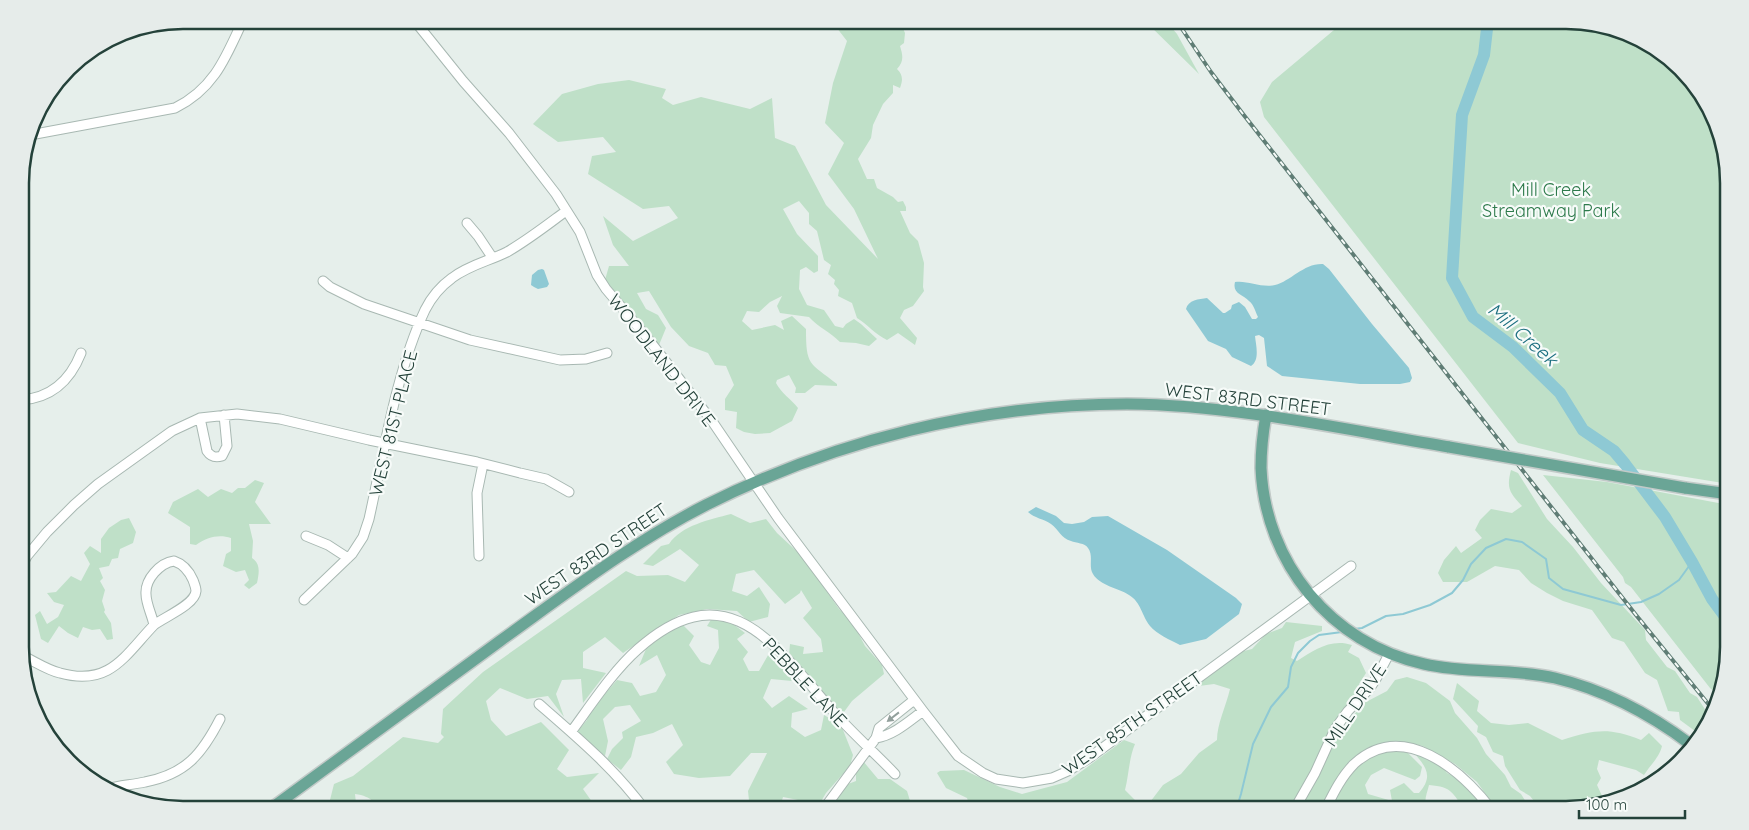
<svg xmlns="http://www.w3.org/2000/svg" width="1749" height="830" font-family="Quicksand,sans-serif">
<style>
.green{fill:#bfe0c8}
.water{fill:#8ec9d4}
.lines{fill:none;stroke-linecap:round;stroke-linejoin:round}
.stream{stroke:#8ec9d4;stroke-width:2}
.river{stroke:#8ec9d4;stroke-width:12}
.minor-casing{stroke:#a8b8b2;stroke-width:11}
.major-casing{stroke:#c2cac8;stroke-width:14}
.minor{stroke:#fff;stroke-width:9}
.major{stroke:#6aa596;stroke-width:11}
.rail-casing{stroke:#5f7d75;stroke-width:4}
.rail{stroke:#f7fbf9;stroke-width:2;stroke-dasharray:5.5;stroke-linecap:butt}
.major-bridge-casing{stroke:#c2cac8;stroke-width:14;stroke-linecap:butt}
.major-bridge{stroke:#6aa596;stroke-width:11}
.oneway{fill:#92a09c}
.labels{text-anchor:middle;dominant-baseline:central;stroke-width:4.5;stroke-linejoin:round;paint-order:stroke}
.park-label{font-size:18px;fill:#2d7a4b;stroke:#f7fbf9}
.street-label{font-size:18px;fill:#24423a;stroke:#f7fbf9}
.water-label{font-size:19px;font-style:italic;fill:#1c6f80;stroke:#f7fbf9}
.rim{fill:none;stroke:#24423a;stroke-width:2.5}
</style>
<rect width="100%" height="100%" fill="#e6efeb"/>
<path class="green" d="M803,20H899L905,33L904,43L900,46C903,56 904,61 897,69C903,75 903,80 900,88L893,85V93L883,104L873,125L871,138L858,159L867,179H874L877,188L893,197L898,202L903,201L906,207V211H900L910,233L918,241L924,263L923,287L924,291L913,306L904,310L900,318L917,338L915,345L898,333L887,340C876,335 867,324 857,318L852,303L838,296L839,290L834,284L835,280L828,274L831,265L824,260L817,231L809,224V213L799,201L783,209L797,234L818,256V271L814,273L806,267L800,270L799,289L807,305L824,310L835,326L843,328L846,324L854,319L861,324L877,339L869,346L856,343L840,342C830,332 818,327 809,317L780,313L777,306L782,296L770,302L759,312L747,311L742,321L752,330L775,325L784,330L781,321L792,316L806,329C806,366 809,362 837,384V386L815,385L805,393H795L796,388L789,375L777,380L776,383C781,393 791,399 798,408L792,421L770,433L755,434L744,432L736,428L737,412L725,410V399L734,385L726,366L715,365L708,353L689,346L671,327L649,291L637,293L646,309L658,315L666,328L659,345L624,308L605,280L609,266H629L613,245L603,216L633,241L678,218L669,206L643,209L588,174L592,156L616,152L603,137L558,142L533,124L562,94L598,84L629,80L666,89L662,98L673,105L701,97L750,109L772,98L775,138L795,146L826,205L878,259L854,209L828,174L844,143L825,123L833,83L847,41L833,23L804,25Z
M1144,20H1165L1177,34L1199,74Z
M1329,20H1566L1638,37L1695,84L1728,162L1729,484L1600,463L1518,443L1264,117L1260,102L1272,82L1334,30Z
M1511,470L1518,473L1547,519L1573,547L1601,583L1645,630L1646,640L1667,667L1675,671L1690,693L1697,697L1708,714V719L1710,721L1699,734L1680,720L1679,712L1668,711L1657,680L1645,673L1624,642L1612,638L1592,610L1563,601L1547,593L1531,583L1519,570L1495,566L1467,582H1443L1438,573L1444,560L1456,546L1461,553L1482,538L1475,530L1480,520L1491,509L1512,513L1522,506C1510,493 1506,489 1511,470Z
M1543,475L1607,482L1729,505V647L1718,695L1710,688L1631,587L1625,583L1623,577Z
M255,480L264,483L255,502L271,524H249L253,541L252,558C261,564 259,573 257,583L249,589L244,585L249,580L245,570L236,572L223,566L226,554L231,551V538C219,534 207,537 196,545L190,544V527L168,513L173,502L198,489L208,497L221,489L232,493L238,488H245Z
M731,514L750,523L766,519L777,533L803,557L839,609L852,621L865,646L882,665L884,674L852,701L844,712L830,705L789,655L790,644L804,647L803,654L823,652L821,639L803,618L812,608L801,590L800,593L785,604L754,570L736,574L732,591L747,596L759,587L770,604L768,617L749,622L737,611L707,609L679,615L623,653L605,637L583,652V668L606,673L583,703L581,679L562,680L556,694L564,717L548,696L527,699L500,688L486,701L491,720L506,736L541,722L569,750L557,769L567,777L599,773L583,789L595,806H611V810H387C373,805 373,796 355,794L356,803L342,810L330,800L334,784L353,776L403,737L438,743L444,737L441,734L443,709L483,672L626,571L637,576L668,575L685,582L699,565L680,549L653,566L643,564L661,546L669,544C682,525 709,520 731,514Z
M129,518L136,532L133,543L120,549L118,558L112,559L109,566L99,568L103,578L100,581L105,590L102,601L105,610L104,612L111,623L113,639L107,640L100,629L92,630L83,627L78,638L68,633L59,626L48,643L41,639L35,615L40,611L47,624L58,617L64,605L54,602L47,593L56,592L71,576L81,581L90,564L84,553L90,546L101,553V539L109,528L121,520Z
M712,618L733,624L745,633L737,639L748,652L743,659L749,671H759L771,650L791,672L792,681L771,679L763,698L772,708L789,696L808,709L792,713L791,727L805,737L821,730L824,715L841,725L853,755L850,766L826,793L816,810H813L803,801L783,797L780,807L783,810H750L748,791L767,753H751L730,776L699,778L674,774L666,762L683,745L672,724L653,733L636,737L631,757L621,770L607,759L612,749L623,738L622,732L641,721L630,705L615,707L603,719L608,741L605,756L577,732L587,720L589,712L617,680L632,683L640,696L656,692L666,675L657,655L639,666L646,649L668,631L682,624L694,636L689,645L701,662L710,665L719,648L718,630L707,626Z
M1286,622L1322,626V631L1295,642L1291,658L1297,661C1314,650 1331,638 1352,645L1348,652L1359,658L1366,673L1359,684L1360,692L1327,741L1289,810H1144L1163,785L1181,774L1199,753L1217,740C1217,724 1226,706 1230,689L1214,684L1199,686L1205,678L1240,652L1252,649L1266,634L1282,628Z
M1407,677L1426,683L1450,701L1455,713L1477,738L1486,754L1505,775L1511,787L1521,794L1531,810H1497L1477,782L1455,764L1423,746L1405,742L1380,745L1358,757L1322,810H1299L1338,734L1364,703L1387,691L1395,680Z
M1457,683L1479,701L1477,711L1491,723L1509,725L1528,723L1562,740C1595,730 1608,727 1641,740L1649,733L1662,746C1659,758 1651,764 1644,775L1636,770L1599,760L1597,769L1601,778L1597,785L1603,798L1602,801L1576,810H1541L1530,796L1520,790L1505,766L1503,756L1493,752L1486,737L1477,732L1478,726L1453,699Z
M1124,740L1135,744C1129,758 1129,774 1125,790L1137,802L1133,810H975L970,807L967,798L946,788L937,773L940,771L964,770L1000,787L1022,794L1067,782Z
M1404,749L1422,767L1420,776L1415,780L1384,768L1371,775L1365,785L1368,794L1392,801L1390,790L1404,783L1414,793H1419C1433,777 1427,768 1415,754L1442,766L1447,773L1459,779L1471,789L1478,801L1487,810H1465C1452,793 1453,787 1429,785C1427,794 1422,803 1429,810H1328L1352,770L1374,753Z
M863,761L878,779H890L907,791L911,804L917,810H830L829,806L848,784L856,781V769Z"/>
<path class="water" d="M1323,264L1329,269L1372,324L1409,368L1412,378L1410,382L1400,384H1360L1282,376L1267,366L1264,338L1259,335L1255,336C1256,346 1260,360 1251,366L1232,357L1226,349L1208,341L1186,309C1188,300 1199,299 1207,298L1223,313H1225L1231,309L1232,305L1239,302L1245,307L1252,319H1256L1258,317C1255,311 1254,305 1249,301C1243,294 1232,294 1235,282C1247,280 1261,288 1275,285C1291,281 1304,263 1323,264Z
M542,269L544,270L549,284L547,287L538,289L534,287L531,285L532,275L538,270Z
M1036,507L1056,516L1064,523L1072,524L1084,522L1092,517L1108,516L1167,550L1236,598L1242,604L1239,614L1206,639L1180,645C1170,640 1157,634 1150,626C1142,616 1141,602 1129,595C1119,588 1100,586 1093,574C1088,566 1094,556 1088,548C1085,543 1076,543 1071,541C1061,538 1059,530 1051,524C1044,519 1034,518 1028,512Z"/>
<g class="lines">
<path class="stream" d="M1354,629L1362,628L1386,616L1403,614L1430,605L1452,593L1463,580L1471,564L1486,548L1506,539L1522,542L1546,559L1549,578L1563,589L1621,605L1641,602L1659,594L1679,580L1692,562
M1236,810L1241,794L1253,744L1271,707L1288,687L1291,667L1298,653L1310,641L1319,635L1342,632"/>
<path class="river" d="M1488,20L1484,55L1462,115L1452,278L1473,317L1513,347L1560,393L1583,430L1614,451L1625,464L1665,517L1692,562L1712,599L1729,622"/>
<g class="minor-casing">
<path id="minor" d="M414,20L463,81L509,133L556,194L580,232L597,275L606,289L645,335L712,421L778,518L923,711L958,756L983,773L996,779L1023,783L1052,778L1068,771L1089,758L1351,566
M30,135L175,108C214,89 226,57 243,20
M467,223L478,236L492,257
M323,281L330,287L364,304L470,340L560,360L586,359L607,353
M21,400C51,398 70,381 81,353
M200,418L207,451C211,457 215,458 222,456L227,446L224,415
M306,536L328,545L348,558
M479,556L477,493L483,464
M174,561C183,564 189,571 193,580C194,583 196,587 196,591C195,605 164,617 154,625C152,615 146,604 146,594C145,579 160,563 174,561Z
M21,567L27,556L47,532L74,505L98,484L172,431L200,418L237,414L280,419L369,440L477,462L520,473L546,479L569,492
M304,600L352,554L363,537L369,519C384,452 396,372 425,310C431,298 441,286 452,278C469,265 489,261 507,252C528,240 547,225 566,211
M21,655C34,661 47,670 60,673C110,687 125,655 154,625
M539,704C577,737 615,769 645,810
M571,732C591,705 613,671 638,649C726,571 774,643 831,709C851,732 874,752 895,774
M876,738C894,735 908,722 923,711
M107,789C119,785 132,785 145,782C186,774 202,754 220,719
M823,810L876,738L879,728L914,700
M1294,810L1315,773L1335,729L1348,711L1370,688L1377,677L1389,654
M1325,810C1333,794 1341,777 1354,764C1403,719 1461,770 1492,810"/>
</g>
<g class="major-casing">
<path id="major" d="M1266,415C1263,432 1261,450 1261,468C1265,562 1331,644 1424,664C1467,674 1512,668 1555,678C1605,690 1650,714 1690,744
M1685,488L1729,494
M269,810C346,754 423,697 500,641C567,593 633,542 706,505C836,440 981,404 1127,404C1236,405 1342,429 1449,447"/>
</g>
<use href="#minor" class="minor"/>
<use href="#major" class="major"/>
<g class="rail-casing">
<path id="rail" d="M1176,20L1211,72L1243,114L1636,615L1714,711"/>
</g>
<use href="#rail" class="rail"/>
<g class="major-bridge-casing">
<path id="major-bridge" d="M1449,447L1685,488"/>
</g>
<use href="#major-bridge" class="major-bridge"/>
</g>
<defs><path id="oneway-solid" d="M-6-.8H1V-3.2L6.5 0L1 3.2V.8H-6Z" transform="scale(1.25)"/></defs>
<use class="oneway" href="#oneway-solid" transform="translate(893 717) rotate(142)"/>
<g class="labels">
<g class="park-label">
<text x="1551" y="189">Mill Creek<tspan x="1551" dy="21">Streamway Park</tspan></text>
</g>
<g class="street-label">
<text transform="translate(662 360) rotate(52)">WOODLAND DRIVE</text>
<text transform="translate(1248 399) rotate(7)">WEST 83RD STREET</text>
<text transform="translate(393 423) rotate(-76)">WEST 81ST PLACE</text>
<text transform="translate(596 554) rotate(-34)">WEST 83RD STREET</text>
<text transform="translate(805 682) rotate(47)">PEBBLE LANE</text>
<text transform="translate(1355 705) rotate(-56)">MILL DRIVE</text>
<text transform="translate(1132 723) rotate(-35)">WEST 85TH STREET</text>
</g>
<g class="water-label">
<text transform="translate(1523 334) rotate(41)">Mill Creek</text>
</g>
</g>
<path d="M0 0H1749V830H0ZM183 29H1566A154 154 0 0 1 1720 183V647A154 154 0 0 1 1566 801H183A154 154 0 0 1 29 647V183A154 154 0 0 1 183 29Z" fill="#e6ecea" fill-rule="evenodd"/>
<path class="rim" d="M183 29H1566A154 154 0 0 1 1720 183V647A154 154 0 0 1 1566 801H183A154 154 0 0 1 29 647V183A154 154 0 0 1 183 29Z"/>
<path d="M1579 810v8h106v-8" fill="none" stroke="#24423a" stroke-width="2.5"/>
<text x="1586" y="810" font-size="15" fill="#24423a" stroke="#f7fbf9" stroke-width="4" paint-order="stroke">100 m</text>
</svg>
